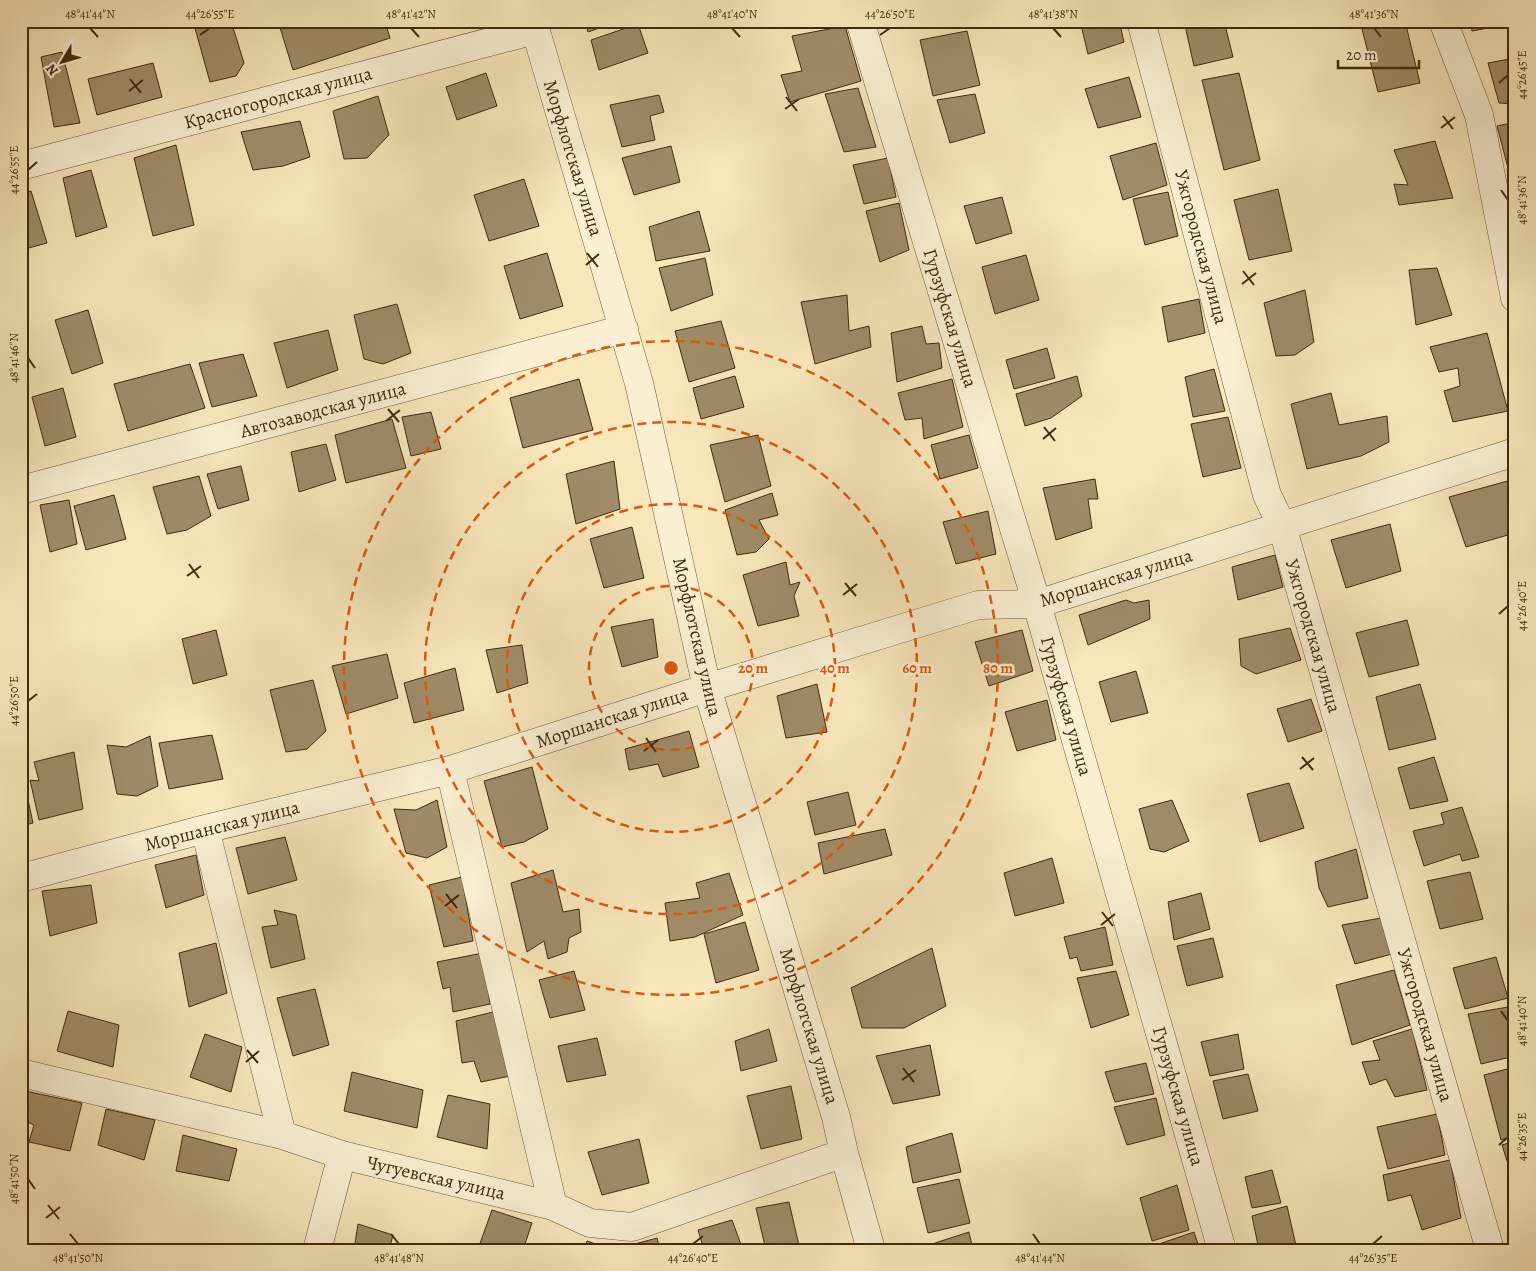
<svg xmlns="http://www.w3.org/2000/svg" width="1536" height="1271" font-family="Alegreya,serif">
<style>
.building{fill:#a08c68;stroke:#422a0f}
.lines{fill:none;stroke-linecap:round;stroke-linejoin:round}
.minor-casing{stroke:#6f593a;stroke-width:29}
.minor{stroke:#faefd3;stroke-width:28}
.ticks{fill:none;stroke:#422a0f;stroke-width:2}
.ring{fill:none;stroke:#e0570c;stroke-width:2.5;stroke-dasharray:9 6}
.labels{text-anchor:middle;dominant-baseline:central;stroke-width:5;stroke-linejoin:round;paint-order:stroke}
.street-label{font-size:19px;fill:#422a0f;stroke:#faefd3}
.centre{fill:#e0570c;stroke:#faefd3;stroke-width:2.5}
.ring-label{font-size:15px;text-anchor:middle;font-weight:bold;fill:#e0570c;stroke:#faefd3;stroke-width:5;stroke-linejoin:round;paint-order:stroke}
.neatline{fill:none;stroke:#422a0f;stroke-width:2}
.ticks-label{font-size:12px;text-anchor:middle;fill:#422a0f}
</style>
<rect width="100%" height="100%" fill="#f7e7bb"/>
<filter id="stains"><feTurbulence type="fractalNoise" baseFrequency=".004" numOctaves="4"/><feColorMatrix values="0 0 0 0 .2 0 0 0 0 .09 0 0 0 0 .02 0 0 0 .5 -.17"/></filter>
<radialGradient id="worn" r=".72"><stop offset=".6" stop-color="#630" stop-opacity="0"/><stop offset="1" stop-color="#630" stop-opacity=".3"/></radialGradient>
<path class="building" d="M193,21H231L244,63L236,76L210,82Z
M278,21H385L390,38L293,70Z
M431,21H462L433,29Z
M585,21H619L588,32Z
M1080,21H1119L1124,42L1088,54Z
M1184,21H1224L1233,57L1194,66Z
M1360,21H1405L1420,83L1378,92Z
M1470,21H1515V23L1472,31Z
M638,24L648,53L599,70L591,40Z
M845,26L861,81L790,102L781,75L802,71L792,36Z
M967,31L980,85L933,96L920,40Z
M62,52L80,123L54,127L41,57Z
M1515,58V104L1499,103L1488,63Z
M153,63L162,97L97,115L88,79Z
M486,73L497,106L457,120L446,87Z
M1239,73L1260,160L1224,170L1202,80Z
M1129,77L1141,117L1098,128L1085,89Z
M858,88L876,147L844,152L825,94Z
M975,94L985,133L950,143L937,100Z
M659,95L664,112L650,116L655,140L622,147L610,105Z
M378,96L389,135L367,158L344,159L333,111Z
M300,121L310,157L283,166L253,170L241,132Z
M1515,122V167L1508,168L1497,126Z
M1435,141L1453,198L1399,205L1394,184L1408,185L1394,150Z
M1156,143L1167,185L1123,200L1110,156Z
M176,145L194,225L153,236L134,158Z
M671,146L680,182L634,195L622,158Z
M888,158L896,197L864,204L853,165Z
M91,170L107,227L76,237L63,178Z
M524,179L539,226L489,241L474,195Z
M1278,189L1292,251L1249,260L1234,200Z
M31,191L47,243L21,250V194Z
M1168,192L1178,236L1145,245L1133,199Z
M1002,197L1012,233L976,244L964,206Z
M899,203L909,250L880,262L866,211Z
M699,211L710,251L656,261L649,227Z
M547,253L563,306L520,319L504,266Z
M1026,255L1039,300L995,314L982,267Z
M705,258L713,295L671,311L659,268Z
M1437,268L1452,315L1416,325L1409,270Z
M1305,290L1314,342L1295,355L1276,356L1264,303Z
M847,295L849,331L869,326L871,347L815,364L801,302Z
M1199,299L1205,333L1168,342L1162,307Z
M397,304L411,353L383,364L364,359L354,315Z
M88,310L103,363L72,374L55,320Z
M721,321L735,368L689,382L675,331Z
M922,326L926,344L939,343L942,368L897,382L891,333Z
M328,330L338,370L287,388L274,343Z
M1487,333L1508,411L1453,422L1444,391L1460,386L1458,368L1439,372L1430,347Z
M1047,348L1055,378L1014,389L1006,360Z
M243,354L257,396L212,407L199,363Z
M190,364L205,408L128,431L114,384Z
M1214,369L1225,411L1193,417L1185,377Z
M735,376L744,407L701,419L693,388Z
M1077,376L1082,396L1051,418L1025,426L1016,394Z
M579,379L593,430L523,448L510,398Z
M952,379L963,427L924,439L922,418L905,420L898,393Z
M63,388L76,437L45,446L32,397Z
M1331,393L1339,425L1387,416L1389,442L1361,456L1307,469L1291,404Z
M431,412L441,449L411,456L402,417Z
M1228,417L1241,468L1203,477L1191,424Z
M392,419L406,468L346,483L335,435Z
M758,435L771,486L725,502L710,445Z
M969,435L978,468L940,479L931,445Z
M326,444L336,480L299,492L291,452Z
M614,461L620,509L576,524L566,474Z
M241,466L249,500L218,509L207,474Z
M199,476L211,516L187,530L167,534L153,487Z
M1095,479L1098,499H1088L1092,528L1056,540L1043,488Z
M1515,479V533L1466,547L1449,497Z
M772,493L778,515L759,520L769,539L756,552L737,555L725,510Z
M114,495L126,539L86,550L74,506Z
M69,500L77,544L50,552L40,505Z
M988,511L996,554L956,564L943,522Z
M1390,524L1401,571L1346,588L1331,540Z
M632,527L644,578L604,588L590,539Z
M1275,555L1283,587L1238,600L1232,567Z
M786,562L790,585L800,582L794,596L799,616L758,626L743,575Z
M1126,600L1134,603L1149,600L1150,619L1088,645L1079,615Z
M653,619L658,657L622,667L611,627Z
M1407,620L1419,665L1369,677L1356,633Z
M1290,628L1301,660L1256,674L1241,666L1239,639Z
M216,630L227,675L193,684L182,639Z
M1022,630L1033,671L989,686L975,642Z
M522,645L528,683L497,693L486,650Z
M387,654L398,698L346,714L332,666Z
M455,668L464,710L414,723L404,683Z
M1136,671L1148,713L1111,722L1099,682Z
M313,680L326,731L307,749L286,752L270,690Z
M817,684L827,732L786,738L777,696Z
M1420,684L1436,739L1389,750L1376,697Z
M1311,699L1322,731L1288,742L1277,709Z
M1047,700L1056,740L1017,751L1005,712Z
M689,731L699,767L663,777L658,764L629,770L625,749Z
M212,735L223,779L169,789L159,743Z
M150,736L158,786L137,796L117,794L107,745L126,747Z
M74,752L83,809L39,820L30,780L39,781L34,762Z
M1434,757L1448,801L1410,809L1398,768Z
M532,767L548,829L524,842L502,847L484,781Z
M21,776H23L33,823L21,826Z
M1289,783L1304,828L1260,842L1247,794Z
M848,792L856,825L815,835L807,802Z
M437,800L447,847L427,858L406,853L394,809L416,810Z
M1172,800L1189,841L1164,852L1150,849L1139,809Z
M1462,807L1479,857L1462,861L1460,854L1424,866L1413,831L1444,824L1441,813Z
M885,829L892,855L824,874L818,843Z
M285,837L297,880L248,894L236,848Z
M1356,849L1368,898L1328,907L1319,888L1315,862Z
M196,855L204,895L166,908L155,865Z
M1052,858L1064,903L1015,916L1004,873Z
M553,870L563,912L579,909L581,932L569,938L567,952L548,959L544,941L527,952L511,883Z
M1470,872L1483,919L1440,929L1427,881Z
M729,873L743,915L695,937L670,941L665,903L700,898L696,883Z
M462,877L473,941L444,947L429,885Z
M91,885L97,923L50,936L42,891Z
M1201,893L1210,929L1174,940L1168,902Z
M274,910L296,915L305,959L271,968L262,927L278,925Z
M1381,918L1392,954L1355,964L1342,925Z
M745,922L759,970L716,983L704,934Z
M1105,927L1113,965L1081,971L1077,957L1070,959L1064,937Z
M1213,938L1223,977L1187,986L1177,946Z
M216,943L227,993L189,1007L179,953Z
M932,948L946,1006L904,1028H862L851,988Z
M483,953L490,1004L453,1012L450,987L443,989L437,962Z
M1496,957L1508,998L1465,1009L1453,968Z
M1394,970L1410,1025L1352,1045L1336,985Z
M574,971L585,1010L550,1018L539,980Z
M1116,971L1129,1015L1091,1028L1077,978Z
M315,989L329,1045L293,1056L277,998Z
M1508,1007L1515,1034V1056L1481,1064L1468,1014Z
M68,1011L119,1025L113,1067L57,1051Z
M493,1012L510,1076L481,1082L474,1061L462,1063L456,1021Z
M769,1029L777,1061L741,1071L735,1041Z
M1412,1029L1427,1090L1395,1097L1386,1079L1370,1085L1362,1062L1380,1060L1373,1041Z
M205,1034L242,1047L231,1092L190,1077Z
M1238,1034L1244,1069L1210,1076L1201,1042Z
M597,1038L606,1075L567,1082L558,1046Z
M930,1045L940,1095L893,1104L876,1056Z
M1146,1063L1154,1094L1115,1102L1105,1072Z
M1515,1067V1136L1501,1140L1484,1075Z
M352,1072L423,1090L417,1128L344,1111Z
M1248,1074L1258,1111L1223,1119L1213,1081Z
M791,1086L802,1139L761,1149L747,1096Z
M25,1091L82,1103L70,1151L29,1142L34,1125L21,1119V1108Z
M448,1095L490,1104L487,1149L437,1137Z
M1156,1098L1165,1135L1127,1145L1114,1107Z
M106,1109L155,1120L144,1160L98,1145Z
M1437,1114L1445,1155L1388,1169L1377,1127Z
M952,1133L961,1172L913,1183L906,1147Z
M183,1135L237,1149L229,1181L176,1171Z
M639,1139L649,1183L602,1195L588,1152Z
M1515,1141V1186L1502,1145Z
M1450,1160L1461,1218L1422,1230L1411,1195L1388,1201L1383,1175Z
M1272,1170L1281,1203L1252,1208L1245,1177Z
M959,1179L970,1223L928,1233L917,1188Z
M1177,1185L1189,1230L1152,1241L1140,1198Z
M789,1202L800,1250H766L756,1208Z
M1287,1206L1297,1250H1259L1252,1216Z
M492,1210L532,1223L523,1250L478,1249Z
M732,1220L743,1250H704L698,1230Z
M358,1224L393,1235L389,1250H354Z
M969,1232L973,1250H933L932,1244Z
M1194,1232L1200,1250H1158L1156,1245Z
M657,1238L660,1250H621L620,1248Z
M587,1241L613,1250H583Z"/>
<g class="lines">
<g class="minor-casing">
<path id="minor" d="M533,21L639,383L707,688L836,1117L844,1153L871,1250
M860,21L1037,604L1222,1250
M1141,21L1267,495L1282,526L1490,1250
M1443,21L1479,115L1515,298
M21,166L535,30
M21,490L624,329
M450,770L553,1206
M205,829L282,1135
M21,878L205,829L450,770L707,688L978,605L1037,604L1515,452
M21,1073L282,1135L342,1155L553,1206L590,1223L632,1227L844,1153
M317,1250L342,1155"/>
</g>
<use href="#minor" class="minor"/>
</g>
<path class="ticks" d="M90,28L98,37M411,28L419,37M732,28L740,37M1053,28L1061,37M1374,28L1381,37M200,35L210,28M880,35L890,28M130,79L141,93M1499,83L1508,75M129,91L143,80M786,97L797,111M785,109L799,99M1443,116L1453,129M1441,128L1455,117M28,170L37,162M1501,190L1508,200M587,253L598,267M586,265L599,254M1243,271L1254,285M1242,284L1256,273M28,358L35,368M388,409L399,422M386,421L400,410M1044,427L1055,441M1043,439L1056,428M189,564L199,578M187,576L201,566M845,583L856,596M843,595L857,584M1499,614L1508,606M28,701L37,694M646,738L656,752M644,751L658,740M1302,757L1313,770M1300,769L1314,758M446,894L457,908M445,906L459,895M1102,912L1113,926M1101,925L1115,914M1501,1011L1508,1021M247,1050L258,1063M246,1062L259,1051M903,1068L914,1082M902,1080L916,1070M1499,1145L1508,1137M28,1179L35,1189M48,1205L59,1219M46,1218L60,1207M70,1234L78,1244M391,1234L399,1244M1033,1234L1040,1244M693,1244L703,1236M1373,1244L1382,1236"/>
<g class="ring">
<circle cx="671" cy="668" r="82"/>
<circle cx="671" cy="668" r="164"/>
<circle cx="671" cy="668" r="246"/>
<circle cx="671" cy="668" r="327"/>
</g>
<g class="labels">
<g class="street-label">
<text transform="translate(278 98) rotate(-15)">Красногородская улица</text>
<text transform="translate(573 158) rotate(73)">Морфлотская улица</text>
<text transform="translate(1201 247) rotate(75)">Ужгородская улица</text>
<text transform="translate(950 318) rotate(73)">Гурзуфская улица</text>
<text transform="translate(323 410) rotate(-15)">Автозаводская улица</text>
<text transform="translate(1116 578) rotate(-17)">Моршанская улица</text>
<text transform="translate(1313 636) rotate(74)">Ужгородская улица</text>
<text transform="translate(697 637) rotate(77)">Морфлотская улица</text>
<text transform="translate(1066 706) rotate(74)">Гурзуфская улица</text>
<text transform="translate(612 718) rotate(-18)">Моршанская улица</text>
<text transform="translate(222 826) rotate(-14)">Моршанская улица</text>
<text transform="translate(1425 1025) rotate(74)">Ужгородская улица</text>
<text transform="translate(809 1026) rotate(73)">Морфлотская улица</text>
<text transform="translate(1178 1096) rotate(74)">Гурзуфская улица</text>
<text transform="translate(436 1178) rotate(13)">Чугуевская улица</text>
</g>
</g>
<circle cx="671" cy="668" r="8" class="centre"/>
<g class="ring-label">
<text x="753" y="673">20 m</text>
<text x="835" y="673">40 m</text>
<text x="917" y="673">60 m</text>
<text x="998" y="673">80 m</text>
</g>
<rect width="1536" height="1271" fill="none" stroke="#f7e7bb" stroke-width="55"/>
<g transform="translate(62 62) rotate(232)" stroke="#faefd3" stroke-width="4" paint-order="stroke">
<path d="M0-4L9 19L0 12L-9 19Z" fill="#422a0f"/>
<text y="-8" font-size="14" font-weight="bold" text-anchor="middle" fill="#422a0f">N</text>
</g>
<path d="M1338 60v8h81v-8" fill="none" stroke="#422a0f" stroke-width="2.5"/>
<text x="1346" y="60" font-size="15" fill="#422a0f" stroke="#faefd3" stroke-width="4" paint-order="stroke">20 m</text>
<rect x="28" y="28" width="1480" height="1216" class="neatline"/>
<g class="ticks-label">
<text x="90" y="18">48°41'44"N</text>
<text x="210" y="18">44°26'55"E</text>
<text x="411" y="18">48°41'42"N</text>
<text x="732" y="18">48°41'40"N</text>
<text x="890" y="18">44°26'50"E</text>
<text x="1053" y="18">48°41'38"N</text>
<text x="1374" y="18">48°41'36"N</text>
<text transform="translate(1522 75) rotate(-90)" y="4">44°26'45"E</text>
<text transform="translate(14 170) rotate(-90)" y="4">44°26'55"E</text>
<text transform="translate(1522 200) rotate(-90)" y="4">48°41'36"N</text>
<text transform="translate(14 358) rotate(-90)" y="4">48°41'46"N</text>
<text transform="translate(1522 606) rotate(-90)" y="4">44°26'40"E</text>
<text transform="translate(14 701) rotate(-90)" y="4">44°26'50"E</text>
<text transform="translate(1522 1021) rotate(-90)" y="4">48°41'40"N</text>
<text transform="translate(1522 1137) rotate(-90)" y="4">44°26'35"E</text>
<text transform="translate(14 1179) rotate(-90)" y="4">48°41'50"N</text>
<text x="78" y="1262">48°41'50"N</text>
<text x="399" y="1262">48°41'48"N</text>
<text x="693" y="1262">44°26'40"E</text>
<text x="1040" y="1262">48°41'44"N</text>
<text x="1373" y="1262">44°26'35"E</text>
</g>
<rect width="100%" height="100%" filter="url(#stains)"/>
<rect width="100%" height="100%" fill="url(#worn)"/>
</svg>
